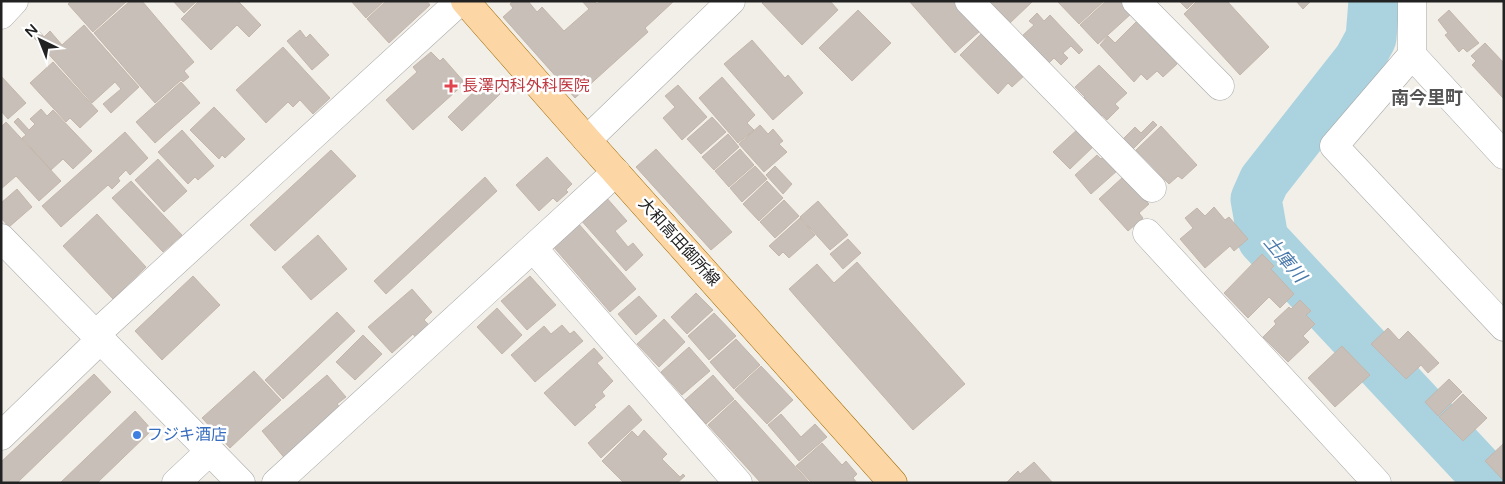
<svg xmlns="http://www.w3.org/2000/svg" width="1505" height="484" font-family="'Varela Round','Noto Sans JP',sans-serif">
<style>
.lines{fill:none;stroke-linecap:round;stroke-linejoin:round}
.river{stroke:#aad3df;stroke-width:51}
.building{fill:#c7bfb8;stroke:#c4b6ab}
.minor-casing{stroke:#a9a9a9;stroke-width:29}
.major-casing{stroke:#a06b00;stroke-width:29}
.minor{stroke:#fff;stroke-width:28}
.major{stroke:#fcd6a4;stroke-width:28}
.health-dot{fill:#e0444e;stroke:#fff;stroke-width:2}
.shop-dot{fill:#3f7fe0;stroke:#fff;stroke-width:2}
.labels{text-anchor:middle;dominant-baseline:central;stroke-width:5;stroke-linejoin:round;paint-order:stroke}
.health-label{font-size:16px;fill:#be3a42;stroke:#fff;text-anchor:start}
.street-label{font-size:16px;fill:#222;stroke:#fff}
.shop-label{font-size:16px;fill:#366cbe;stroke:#fff;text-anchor:start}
.neighbourhood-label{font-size:18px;font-weight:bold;fill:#555;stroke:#fff}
.water-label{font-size:18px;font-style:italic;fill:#4a7aab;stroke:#fff}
</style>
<rect width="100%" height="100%" fill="#f2efe9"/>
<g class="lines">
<path class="river" d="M1374,1L1371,38L1359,60L1264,181L1256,199L1263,239L1491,483"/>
</g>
<path class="building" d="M71,1H127L93,32L68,4Z
M130,1H142L194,62L184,71L189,77L183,82L181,80L155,103L94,33Z
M173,1H197L184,13Z
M199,1H241L239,2L261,25L249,37L237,25L211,50L181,19Z
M351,1H384L366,18Z
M386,1H427L430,5L389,43L367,19Z
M513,1H528L537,12L542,7L564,31L589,9L582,1H594L597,4L601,1H674L645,28L648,32L575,98L503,17L513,8L510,4Z
M764,1H830L838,10L802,45L762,3Z
M909,1H954L980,31L955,53Z
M989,1H1033L1010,23Z
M1057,1H1104L1079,24Z
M1106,1H1121L1132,13L1098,44L1080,25Z
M1179,1H1195L1187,9Z
M1197,1H1227L1269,47L1240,75L1184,14Z
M1296,1H1311L1303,9Z
M858,10L891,43L852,81L819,48Z
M1449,10L1479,43L1467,52L1463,48L1459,52L1445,35L1448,33L1438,20Z
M1037,13L1044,21L1050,15L1083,50L1079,54L1071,46L1063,53L1068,58L1061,65L1054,58L1048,64L1022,36L1034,25L1029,21Z
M1137,21L1177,64L1163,77L1157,71L1147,80L1141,74L1134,82L1100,45L1108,36L1115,43Z
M84,25L139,87L111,113L103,104L121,89L115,82L92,103L29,32L35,26L44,37L50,31L62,45Z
M300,30L306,38L310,34L329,55L312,70L287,41Z
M984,31L1026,74L1012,87L1008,83L998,94L960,55Z
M752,40L785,78L788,75L803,93L773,120L724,64Z
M1485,43L1504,63V99L1472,65L1476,61L1471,56Z
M283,47L330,98L313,114L300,100L293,107L288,102L266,123L236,90Z
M431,52L440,61L443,58L465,83L413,130L386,100L417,72L413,67Z
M53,62L98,111L80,128L70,118L66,122L30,83Z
M1099,65L1127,93L1115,104L1119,108L1107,120L1102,115L1099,118L1082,100L1085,97L1075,87Z
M1,76L26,103L8,119L1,111Z
M722,77L755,115L747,123L754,130L738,143L699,98Z
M486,80L500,94L462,131L448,117Z
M181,82L200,103L155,143L136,122Z
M678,85L707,117L682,140L663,118L675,107L665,96Z
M214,107L245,139L225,158L222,155L219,159L190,130Z
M41,109L47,116L53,110L92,151L73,169L63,159L51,170L22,138L26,135L14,122L18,118L29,130L35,124L30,119Z
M712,117L726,132L701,154L687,139Z
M1153,121L1157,125L1131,151L1121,141L1135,127L1141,133Z
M6,122L61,181L39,201L16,176L1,189V127Z
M760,125L768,134L773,129L783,141L779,144L787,152L764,172L739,144Z
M1161,126L1197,165L1182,179L1178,176L1169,184L1136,150Z
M1080,127L1096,144L1070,169L1053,152Z
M182,130L214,166L198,180L195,177L188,184L158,152Z
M125,132L148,158L130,175L126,170L118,178L120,181L112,189L108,185L61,227L42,206Z
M728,134L739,147L714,170L702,157Z
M656,149L732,232L711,250L636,167Z
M740,149L754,165L729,187L715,171Z
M331,150L356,176L275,251L250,225Z
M1097,155L1101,159L1105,155L1118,170L1091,194L1075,175Z
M547,157L572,184L566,190L568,192L557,202L553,198L539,211L516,185Z
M158,159L187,191L164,212L135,180Z
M755,166L767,179L742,202L730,188Z
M775,166L792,184L783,194L766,175Z
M485,177L497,191L386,294L374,281Z
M1123,177L1149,204L1139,213L1143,218L1128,231L1099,199Z
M131,181L182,235L163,252L112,198Z
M767,181L783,198L759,221L743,204Z
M17,189L32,207L9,227L1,218V203Z
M605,196L627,221L615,231L628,247L633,243L643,255L626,271L579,218Z
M784,200L799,216L775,238L760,222Z
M818,201L848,235L830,250L800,217Z
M1214,207L1225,220L1229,217L1248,239L1234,251L1230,246L1205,268L1180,239L1193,228L1185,218L1197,208L1205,216Z
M97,214L146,267L113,299L63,246Z
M800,218L815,235L789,258L783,252L779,256L769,246Z
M577,222L636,289L610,312L551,244Z
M318,235L347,269L311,300L282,267Z
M848,239L861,253L843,269L830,254Z
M1262,254L1274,266L1271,269L1294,294L1280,308L1269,297L1248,318L1224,293Z
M857,262L965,384L913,430L789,289L817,264L834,283Z
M193,276L220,305L162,360L135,331Z
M530,276L556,305L527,330L501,301Z
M412,289L432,312L424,320L430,326L416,338L413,334L392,353L368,327Z
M696,293L713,310L687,334L671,317Z
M639,296L657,316L636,335L618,314Z
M1300,300L1311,311L1306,315L1315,324L1303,336L1309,342L1288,362L1263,337L1276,324L1274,321L1289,307L1291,309Z
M497,308L522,335L502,354L477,327Z
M337,312L355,331L283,399L265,380Z
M714,313L736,336L709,360L688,336Z
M664,319L685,342L659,367L637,344Z
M562,325L570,334L574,331L583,341L535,382L511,355L544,326L551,334Z
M1388,328L1399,340L1408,331L1439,363L1428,373L1421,365L1406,379L1371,344Z
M363,335L382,354L355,380L336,362Z
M736,339L760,365L734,389L710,362Z
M1342,346L1370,375L1335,407L1308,378Z
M689,347L710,371L682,395L661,372Z
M594,348L603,358L597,363L613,381L602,392L605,396L594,405L596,407L575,426L544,393Z
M761,366L793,400L767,424L735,390Z
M254,371L281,400L230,448L202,418Z
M94,374L111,392L17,483H1V462Z
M327,375L346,397L337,404L344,412L287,461L262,431Z
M713,375L734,399L706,424L685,400Z
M1449,379L1462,392L1438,416L1425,402Z
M1463,394L1487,418L1463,441L1439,417Z
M735,400L810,483H761L708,425Z
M629,405L642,420L601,458L588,443Z
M135,411L152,430L97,483H60Z
M781,414L801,437L815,424L827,437L799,461L768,425Z
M644,430L667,454L662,459L680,477L683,474L685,476L677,483H624L602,461L632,431L638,437Z
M822,443L842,465L846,461L857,474L853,478L857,483H812L796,466Z
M1504,443V481L1485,461Z
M1034,462L1053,483H1006L1018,471L1020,474Z"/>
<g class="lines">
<g class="minor-casing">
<path id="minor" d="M969,1L1152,188
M1136,1L1220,86
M1412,1V55L1334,146L1504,327
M1,15L14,1
M1412,55L1504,155
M587,140L731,1
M1147,233L1377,483
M1,238L241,483
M533,248L738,483
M96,334L460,1
M1,436L101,339
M176,483L210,451
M276,483L616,172"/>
</g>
<g class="major-casing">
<path id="major" d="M465,1L587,140L893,483"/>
</g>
<use href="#minor" class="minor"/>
<use href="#major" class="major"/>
</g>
<path class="health-dot" d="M448.5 78.5h5v5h5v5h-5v5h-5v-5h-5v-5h5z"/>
<circle class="shop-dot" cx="137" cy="435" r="5"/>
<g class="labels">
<g class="health-label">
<text x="462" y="86">長澤内科外科医院</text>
</g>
<g class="street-label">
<text transform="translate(679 242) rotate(48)">大和高田御所線</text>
</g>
<g class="shop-label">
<text x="147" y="435">フジキ酒店</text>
</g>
<g class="neighbourhood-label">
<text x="1427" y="98">南今里町</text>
</g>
<g class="water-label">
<text transform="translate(1285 259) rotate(50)">土庫川</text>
</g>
</g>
<rect width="1505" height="484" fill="none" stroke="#222222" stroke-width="5"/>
<g transform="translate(40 40) rotate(317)" stroke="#ffffff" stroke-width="4" paint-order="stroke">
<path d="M0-4L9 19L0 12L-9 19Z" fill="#222222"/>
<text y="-8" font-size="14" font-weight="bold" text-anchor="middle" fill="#222222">N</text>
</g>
</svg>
